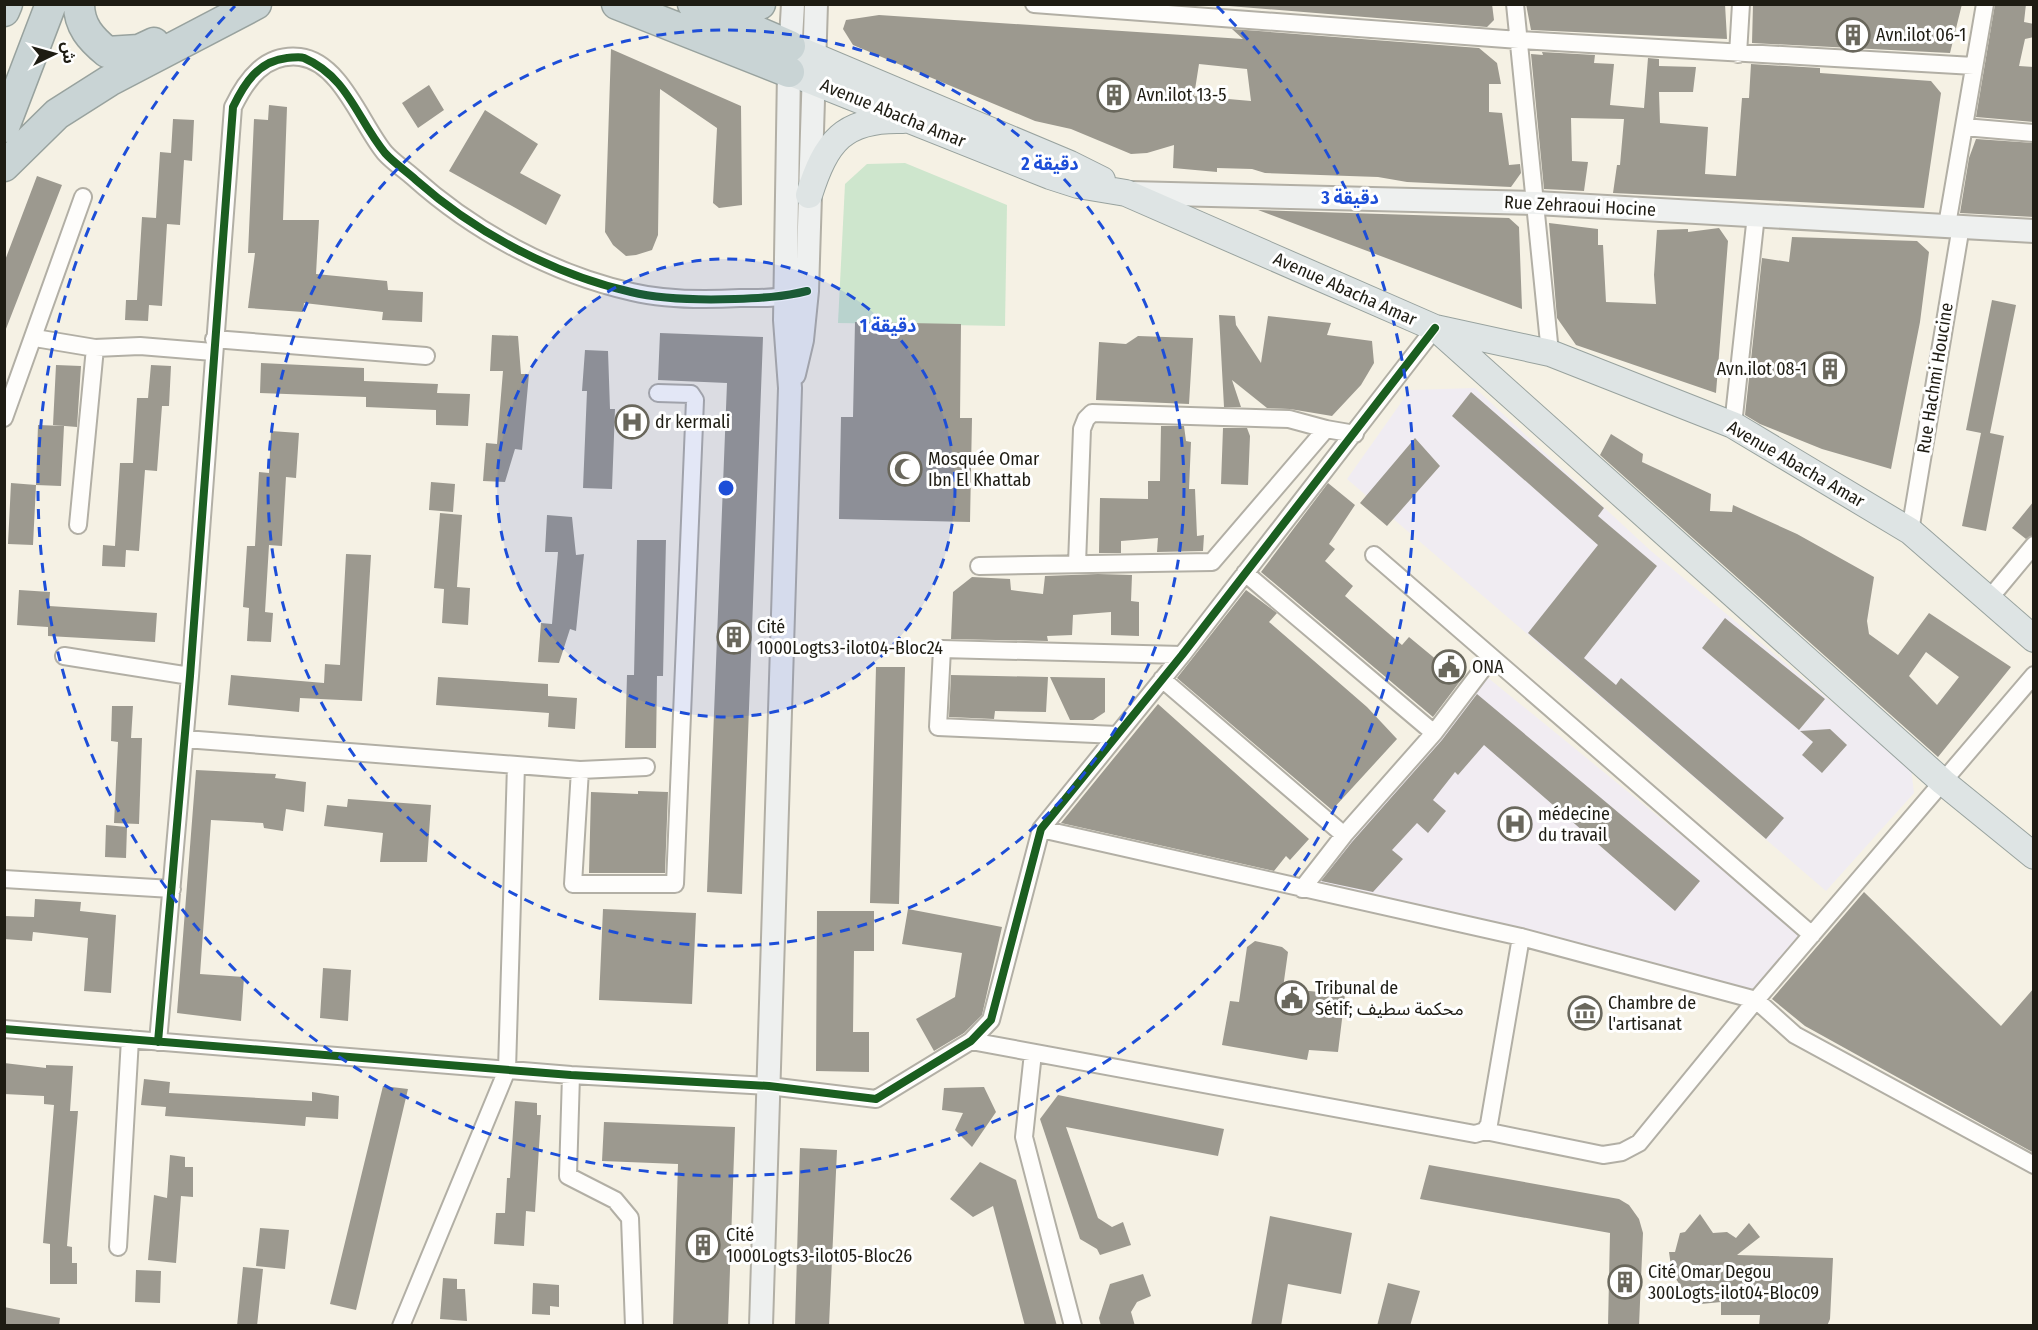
<svg xmlns="http://www.w3.org/2000/svg" width="2038" height="1330" font-family="'Fira Sans Condensed','Noto Sans Arabic',sans-serif">
<style>
.commercial{fill:#f0ecf2}
.medical{fill:#f1ecf2}
.green{fill:#cee6cd}
.building{fill:#9c998f;fill-rule:evenodd}
.lines{fill:none;stroke-linecap:round;stroke-linejoin:round}
.street-casing{stroke:#b2afa5;stroke-width:20}
.secondary-casing{stroke:#b2afa5;stroke-width:26}
.primary-casing{stroke:#98a29e;stroke-width:28}
.highway-casing{stroke:#98a29e;stroke-width:33}
.street{stroke:#fefdfb;stroke-width:16}
.secondary{stroke:#eef0ef;stroke-width:22}
.primary{stroke:#dee4e4;stroke-width:26}
.highway{stroke:#c9d4d5;stroke-width:30}
.cycleway-casing{stroke:#fff;stroke-width:11}
.cycleway{stroke:#1b5e20;stroke-width:8}
.ring{fill:none;stroke:#1d4ed8;stroke-width:3;stroke-dasharray:10 8}
.labels{text-anchor:middle;dominant-baseline:central;stroke-width:6;stroke-linejoin:round;paint-order:stroke}
.poi-label{font-size:18px;fill:#1e1c13;stroke:#fff;text-anchor:start}
.street-label{font-size:18px;fill:#1e1c13;stroke:#fff}
.centre{fill:#1d4ed8;stroke:#fff;stroke-width:3}
.ring-label{font-size:18px;text-anchor:middle;font-weight:bold;fill:#1d4ed8;stroke:#fff;stroke-width:6;stroke-linejoin:round;paint-order:stroke}
</style>
<rect width="100%" height="100%" fill="#f5f1e4"/>
<path class="commercial" d="M1475,388L1651,551L1911,768L1914,793L1826,891L1347,479L1410,390Z"/>
<path class="medical" d="M1487,677L1804,935L1754,994L1312,885Z"/>
<path class="green" d="M905,163L1007,205L1005,326L838,323L845,184L867,164Z"/>
<path class="building" d="M1204,4H1492L1494,20L1487,27Z
M1526,4H1725L1727,39L1531,30Z
M1753,4H1962L1950,53L1752,43Z
M1995,4H2026L2024,22L2034,24V37L2025,39L2019,66L2034,67V122L1976,117Z
M879,15L1243,39L1232,29L1479,48L1497,63L1501,84H1489V112L1502,113L1509,165L1520,164L1521,173L1511,187L1407,182L1378,177L1265,173L1252,169L1217,168V172L1173,168L1174,145L1147,153L1131,154L1071,129L1035,121L853,45L843,29L846,20ZM1199,64L1247,69L1251,101L1194,96Z
M611,49L741,106L742,205L719,208L713,203L717,128L660,89L658,235L652,250L636,255L626,256L613,245L605,232Z
M1542,52L1595,55L1594,63L1614,64L1610,105L1644,108L1648,58L1659,59V66L1696,67L1693,92H1659L1660,123L1708,127L1705,174L1736,176L1742,98H1749L1751,64L1820,68V73L1931,81L1941,93L1924,208L1613,193L1617,165H1620L1624,119L1571,118L1572,161L1588,162L1584,191L1544,189L1531,54L1543,55Z
M429,85L444,110L418,128L402,103Z
M269,105L287,107L283,220H319L316,274L387,281L388,290L423,292L422,322L382,320L383,312L304,303L303,312L248,308L255,253H248L254,119L268,120Z
M485,110L538,144L520,173L561,195L546,225L449,171Z
M173,119L194,120L192,161L184,160L180,225L167,224L162,306L149,305L148,321L125,320L126,300H137L142,217L156,218L160,152L171,153Z
M1976,139L2034,143V217L1960,213L1969,158Z
M37,176L62,185L4,334V263Z
M1258,210L1509,218L1519,227L1522,309Z
M1549,223L1598,229V245H1603L1606,302L1656,304L1654,275L1657,230L1688,229V232L1719,228L1728,241L1716,393L1576,345L1557,318Z
M1792,237L1917,241L1929,252L1920,322L1891,469L1822,449L1760,424L1745,415L1762,258L1789,262Z
M1992,300L2016,305L1990,433L2004,436L1986,531L1962,526L1981,433L1966,430Z
M1219,315L1235,316L1236,325L1261,363L1268,316L1331,323L1327,335L1372,341L1374,363L1361,385L1332,416L1290,409L1267,408L1232,380L1241,407H1224Z
M855,322L961,324L960,418H972L970,522L839,519L841,417H853Z
M660,333L763,337L742,894L707,892L727,383L658,380Z
M492,335L518,336L521,374H529L522,450L515,449L505,482L483,481L486,443L497,444L503,371H490Z
M1138,336L1193,338L1189,404L1096,400L1099,342L1126,344Z
M585,350L608,351L610,409H615L612,489L583,488L587,391H582Z
M261,363L364,368V381L438,384L437,393L470,394L468,426L436,425V410L366,407V397L260,393Z
M56,365L81,366L77,427L53,425Z
M151,365L171,366L169,406H162L157,471L145,470L139,551L126,550L125,567L102,566L103,545L115,546L120,463H133L137,398H148Z
M1471,392L1604,508L1598,516L1657,566L1584,658L1616,685L1621,678L1784,818L1766,839L1528,633L1598,545L1452,416Z
M38,425L64,426L61,486L36,485L33,545L8,544L11,483L36,485Z
M1161,426H1184L1186,441L1191,442L1189,489H1195L1197,536L1204,535L1203,551L1157,552L1158,538L1121,541V553H1099L1100,498L1148,499V481H1160Z
M1223,428H1247L1250,436L1248,485L1221,484Z
M271,431L299,433L296,478L286,477L282,546L269,545L265,612L273,613L271,642L247,641L249,608L243,607L247,546H255L259,472L269,473Z
M1611,434L1643,454L1642,462L1711,494L1710,511L1732,512L1733,505L1797,534L1874,577L1867,621L1869,634L1898,655L1929,613L2011,667L1938,757L1600,455ZM1926,652L1959,677L1937,705L1909,676Z
M1415,438L1440,466L1387,526L1360,503Z
M431,482L455,484L453,512L429,510Z
M1328,483L1355,505L1329,544L1335,549L1325,561L1353,586L1345,596L1402,645L1409,637L1461,680L1433,717L1261,572Z
M2034,501V535L2026,539L2012,528Z
M440,513L462,515L457,587L470,588L468,625L442,623L444,589L434,588Z
M547,515L572,517L576,555L584,554L576,631L570,629L559,663L538,662L541,623L552,624L558,552H545Z
M637,540H666L663,676H657L656,748H625L627,675H634Z
M346,554L371,555L362,701L300,698L299,712L228,705L231,675L324,683L325,664L340,665Z
M1098,574L1132,575L1131,601L1139,602V636L1111,635V612L1073,615L1072,635L1047,636L1048,641L951,639L953,592L972,577L1010,579L1011,590L1043,594L1045,576Z
M19,590L50,592L49,606L157,613L155,642L48,636V627L17,625Z
M1246,590L1277,613L1269,622L1367,707L1397,739L1332,810L1177,678Z
M1725,618L1825,699L1799,730L1702,648Z
M876,667H905L899,904L870,903Z
M951,675L1048,677L1046,712L995,711L994,719L949,717Z
M438,677L548,684V696L577,698L575,729L548,727L549,713L436,705Z
M1050,677L1105,678V712L1093,720H1070Z
M1477,694L1700,881L1675,911L1484,745L1458,775L1455,772L1433,800L1446,811L1428,833L1417,823L1392,850L1403,859L1373,892L1321,881L1352,842L1442,740Z
M1158,704L1309,839L1290,860L1286,856L1274,871L1061,823Z
M112,706H133L131,738H142L139,824L114,823L118,742L111,741Z
M1830,729L1847,745L1822,773L1802,755L1813,742L1800,731Z
M196,770L276,774L275,778L306,782L304,812L286,809L283,831L264,828L263,823L211,820L200,974L244,977L241,1021L177,1013Z
M638,791L668,792L665,873H589L591,792L638,794Z
M348,799L431,805L427,862H380L383,833L324,826L327,805L347,807Z
M106,825L127,827L126,858L105,857Z
M1864,892L2001,1026L2034,988V1153L1805,1026L1772,999Z
M35,899L81,902L80,911L116,915L111,993L84,991L88,938L33,932L32,941L4,939V916L34,917Z
M603,909L696,913L692,1004L599,1000Z
M908,909L1002,927L982,1015L964,1033L934,1051L916,1019L955,997L962,953L902,944Z
M817,911H874V951H854L853,1032H869V1072L816,1071Z
M1255,941L1282,947L1288,952L1283,988L1345,995L1338,1052L1309,1050L1307,1060L1222,1045L1230,1001L1239,1002L1247,947Z
M323,968L351,970L348,1021L320,1018Z
M4,1063L46,1068V1065L73,1066L70,1111H78L67,1246L72,1247V1263H77V1284H50V1244L43,1243L54,1105L44,1104V1096L4,1094Z
M144,1079L170,1082L169,1093L312,1101V1092L339,1096L338,1119L306,1117L305,1126L165,1116L166,1107L141,1105Z
M383,1086L408,1089L356,1310L330,1304Z
M984,1087L996,1112L972,1147L955,1130L963,1113L942,1110L944,1088Z
M1058,1095L1224,1129L1218,1156L1066,1127L1098,1218L1112,1227L1123,1222L1131,1245L1100,1255L1097,1249L1080,1239L1040,1119Z
M515,1101L537,1103V1115H541L535,1212L526,1211L524,1246L494,1244L496,1213H505L507,1178H510Z
M604,1122L735,1127L728,1326H673L678,1164L602,1161Z
M800,1148L837,1150L829,1326H795Z
M170,1155L185,1157V1167H193V1197L181,1196L176,1263L148,1260L154,1195L167,1198Z
M980,1162L1016,1180L1057,1326H1025L993,1206L973,1217L950,1199Z
M1429,1165L1619,1199L1629,1205L1639,1219L1643,1233L1639,1326H1608L1610,1233L1420,1199Z
M1700,1214L1713,1233L1727,1232L1736,1238L1749,1223L1760,1237L1737,1255L1833,1258L1830,1319L1827,1326H1759L1760,1315H1721V1302L1701,1304L1686,1294L1672,1273L1669,1252H1675L1680,1233L1685,1232Z
M1270,1216L1352,1233L1341,1294L1288,1284L1281,1326H1251Z
M260,1228L289,1230L285,1269L256,1266Z
M243,1267L263,1269L257,1326H237Z
M136,1270L161,1271L160,1303L135,1302Z
M1143,1274L1151,1296L1137,1302L1131,1312L1135,1326H1101L1099,1318L1110,1284Z
M443,1278L457,1279V1289H465L467,1321L440,1319Z
M533,1283L559,1285V1307L550,1306V1315L532,1314Z
M1388,1283L1420,1291L1410,1326H1377Z
M4,1307L60,1318L59,1326H4Z"/>
<g class="lines">
<g class="street-casing">
<path id="street" d="M1034,4L1519,40L1974,66
M1515,4L1550,353
M1738,54L1741,4
M1964,127L2034,133
M1947,225L1985,4
M35,338L95,348L78,525
M214,339L426,356
M95,348L140,346L213,352
M4,418L83,197
M1733,425L1756,215
M1910,531L1961,226
M1374,555L1812,935
M1077,564L1082,429L1086,419L1092,413L1289,419L1326,429
M979,566L1212,562L1326,429L1355,434
M1245,573L1434,733
M1989,599L2034,545
M64,656L190,676
M1162,679L1344,835
M1117,735L938,727L942,649L1182,655
M185,739L580,770L646,767
M580,770L573,884H675L695,400L691,394L658,393
M1041,829L1521,937L1756,1000L1795,1035L2034,1165
M4,879L172,889
M1302,889L1344,835L1434,733L1491,658
M4,1029L571,1075L769,1086L876,1099L971,1041L991,1020L1041,829L1182,655L1435,328
M971,1041L1475,1134L1485,1131L1489,1124L1521,937
M158,1042L190,676L233,107C246,80 265,53 300,57C341,62 362,126 385,153C393,162 404,169 413,177C473,231 552,274 632,292C666,300 706,300 740,298C758,298 777,299 795,294
M1033,1053L1024,1137L1073,1326
M571,1075L568,1176L615,1200L630,1218L634,1326
M1485,1131L1603,1155L1622,1152L1639,1143L1756,1000L2034,675
M118,1247L130,1039
M401,1326L507,1070L516,765"/>
</g>
<g class="secondary-casing">
<path id="secondary" d="M1130,193L1536,203L2034,231
M794,374L802,340L807,291L816,4
M761,1326L790,388L785,320L789,72L793,4"/>
</g>
<g class="primary-casing">
<path id="primary" d="M790,46L1070,164L1102,180
M789,72L1050,176L1078,185L1126,193L1435,328L1550,353L1733,425L1910,531L2034,639
M809,195C826,142 843,118 903,120
M1438,330L1943,782L2034,856"/>
</g>
<g class="highway-casing">
<path id="highway" d="M79,4C79,26 91,39 107,52L139,50L154,43
M617,4L789,72
M693,4L790,46
M4,11L7,4
M714,12L744,10L760,4
M4,127L51,4
M4,166L57,114L109,81L256,4"/>
</g>
<use href="#street" class="street"/>
<use href="#secondary" class="secondary"/>
<use href="#primary" class="primary"/>
<use href="#highway" class="highway"/>
<g class="cycleway-casing">
<path id="cycleway" d="M4,1029L571,1075L769,1086L876,1099L971,1041L991,1020L1041,829L1182,655L1435,328
M158,1042L190,676L233,107C244,84 258,61 287,58C292,58 299,56 304,58C348,77 357,119 385,153C394,163 406,171 416,180C476,233 553,274 631,292C663,300 702,300 735,299C760,298 783,297 807,291"/>
</g>
<use href="#cycleway" class="cycleway"/>
</g>
<circle cx="726" cy="488" r="229" fill="#1d4ed8" fill-opacity=".12"/>
<g class="ring">
<circle cx="726" cy="488" r="229"/>
<circle cx="726" cy="488" r="458"/>
<path d="M1217 6A688 688 0 1 1 235 6"/>
</g>
<defs>
<g id="building-ring" transform="scale(1.725)"><circle r="9.5" fill="#fff" stroke="#69675c" stroke-width="1.5"/><path d="M-4-6H4V6H1V3H-1V6H-4ZM-2.5-4.3h1.7v1.8h-1.7ZM.8-4.3h1.7v1.8H.8ZM-2.5-1h1.7V.8h-1.7ZM.8-1h1.7V.8H.8Z" fill="#69675c"/></g>
<g id="hospital-ring" transform="scale(1.725)"><circle r="9.5" fill="#fff" stroke="#69675c" stroke-width="1.5"/><path d="M-5-5h3v3.5h4V-5h3V5h-3V1.5h-4V5h-3Z" fill="#69675c"/></g>
<g id="mosque-ring" transform="scale(1.725)"><circle r="9.5" fill="#fff" stroke="#69675c" stroke-width="1.5"/><path d="M3.5-4.9A6 6 0 1 0 3.5 4.9A5 5 0 1 1 3.5-4.9Z" fill="#69675c"/></g>
<g id="civic-ring" transform="scale(1.725)"><circle r="9.5" fill="#fff" stroke="#69675c" stroke-width="1.5"/><path d="M-.6-6.5H3V-4.5H.6V-3L4-1V1h2V6H-6V1h2V-1L-.6-3ZM-1.2 2.5V6h2.4V2.5Z" fill="#69675c"/></g>
<g id="museum-ring" transform="scale(1.725)"><circle r="9.5" fill="#fff" stroke="#69675c" stroke-width="1.5"/><path d="M0-6L6-3V-2H-6V-3ZM-5-1h2V3h-2ZM-1-1h2V3h-2ZM3-1h2V3H3ZM-6 4H6V6H-6Z" fill="#69675c"/></g>
</defs>
<g fill-rule="evenodd">
<use href="#building-ring" x="1853" y="35"/>
<use href="#building-ring" x="1114" y="95"/>
<use href="#building-ring" x="1830" y="369"/>
<use href="#hospital-ring" x="632" y="422"/>
<use href="#mosque-ring" x="905" y="469"/>
<use href="#building-ring" x="734" y="637"/>
<use href="#civic-ring" x="1449" y="667"/>
<use href="#hospital-ring" x="1515" y="824"/>
<use href="#civic-ring" x="1292" y="998"/>
<use href="#museum-ring" x="1585" y="1013"/>
<use href="#building-ring" x="703" y="1245"/>
<use href="#building-ring" x="1625" y="1282"/>
</g>
<g class="labels">
<g class="poi-label">
<text x="1876" y="35">Avn.ilot 06-1</text>
<text x="1137" y="95">Avn.ilot 13-5</text>
<text x="1807" y="369" text-anchor="end">Avn.ilot 08-1</text>
<text x="655" y="422">dr kermali</text>
<text x="928" y="459">Mosquée Omar<tspan x="928" dy="21">Ibn El Khattab</tspan></text>
<text x="757" y="627">Cité<tspan x="757" dy="21">1000Logts3-ilot04-Bloc24</tspan></text>
<text x="1472" y="667">ONA</text>
<text x="1538" y="814">médecine<tspan x="1538" dy="21">du travail</tspan></text>
<text x="1315" y="988">Tribunal de<tspan x="1315" dy="21">Sétif; محكمة سطيف</tspan></text>
<text x="1608" y="1003">Chambre de<tspan x="1608" dy="21">l'artisanat</tspan></text>
<text x="726" y="1235">Cité<tspan x="726" dy="21">1000Logts3-ilot05-Bloc26</tspan></text>
<text x="1648" y="1272">Cité Omar Degou<tspan x="1648" dy="21">300Logts-ilot04-Bloc09</tspan></text>
</g>
<g class="street-label">
<text transform="translate(893 113) rotate(22)">Avenue Abacha Amar</text>
<text transform="translate(1580 206) rotate(3)">Rue Zehraoui Hocine</text>
<text transform="translate(1345 289) rotate(24)">Avenue Abacha Amar</text>
<text transform="translate(1935 378) rotate(-81)">Rue Hachmi Houcine</text>
<text transform="translate(1796 464) rotate(30)">Avenue Abacha Amar</text>
</g>
</g>
<circle cx="726" cy="488" r="9" class="centre"/>
<g class="ring-label">
<text x="1050" y="170">2 دقيقة</text>
<text x="1350" y="204">3 دقيقة</text>
<text x="888" y="332">1 دقيقة</text>
</g>
<rect width="2038" height="1330" fill="none" stroke="#1e1c13" stroke-width="12"/>
<g transform="translate(54 54) rotate(85)" stroke="#ffffff" stroke-width="4.5" paint-order="stroke">
<path d="M0-4.5L10 22L0 15L-10 22Z" fill="#1e1c13"/>
<text y="-9" font-size="16" font-weight="bold" text-anchor="middle" fill="#1e1c13">ش</text>
</g>
</svg>
